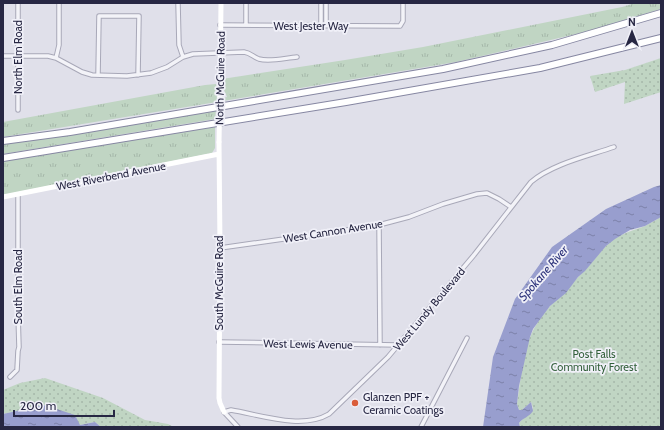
<svg xmlns="http://www.w3.org/2000/svg" width="664" height="430" font-family="Cabin,sans-serif">
<style>
.grass{fill:url(#grass-tufts)}
.park{fill:url(#park-dots)}
.water{fill:url(#water-ripples)}
.lines{fill:none;stroke-linecap:round;stroke-linejoin:round}
.street-casing{stroke:#a8a8b8;stroke-width:5.5}
.highway-casing{stroke:#8687a2;stroke-width:8}
.street{stroke:#f3f3f8;stroke-width:3.5}
.secondary{stroke:#fff;stroke-width:5}
.highway{stroke:#fff;stroke-width:6}
.secondary-bridge{stroke:#fff;stroke-width:5}
.poi-dot{fill:#da5d3a;stroke:#f0f0f8;stroke-width:1.5}
.labels{text-anchor:middle;dominant-baseline:central;stroke-width:3.5;stroke-linejoin:round;paint-order:stroke}
.street-label{font-size:11px;fill:#272743;stroke:#f0f0f8}
.park-label{font-size:11px;fill:#33603b;stroke:#f0f0f8}
.poi-label{font-size:11px;fill:#272743;stroke:#f0f0f8;text-anchor:start}
.water-label{font-size:12px;font-style:italic;fill:#2d337b;stroke:#f0f0f8}
</style>
<defs>
<pattern id="grass-tufts" width="24" height="20" patternUnits="userSpaceOnUse"><rect width="24" height="20" fill="#c0d5c3"/><path d="M3 7l-1-3M5 7V3M7 7l1-3M15 17l-1-3M17 17v-4M19 17l1-3" fill="none" stroke="#a5b7a9"/></pattern>
<pattern id="park-dots" width="8" height="8" patternUnits="userSpaceOnUse"><rect width="8" height="8" fill="#c0d5c3"/><path d="M2 2h.1M6 6h.1" fill="none" stroke="#a5b7a9" stroke-width="1.8" stroke-linecap="round"/></pattern>
<pattern id="water-ripples" width="26" height="14" patternUnits="userSpaceOnUse"><rect width="26" height="14" fill="#989ece"/><path d="M2 4q2-2 4 0t4 0M15 11q2-2 4 0t4 0" fill="none" stroke="#7c81a9"/></pattern>
</defs>
<rect width="100%" height="100%" fill="#e0e0ea"/>
<path class="grass" d="M635,3H661V9L589,31L456,62L223,101V98L227,97L222,85V79L345,60L423,47L622,7Z
M216,84L217,102L3,137V122L205,85Z
M216,110L215,119L3,154V144Z
M215,127V148L212,153L3,195V161Z"/>
<path class="park" d="M661,58V92L624,104L625,82L595,92L590,76L625,70Z
M661,217V427H520L519,423L533,408L531,402L522,410H519L517,404C520,384 523,353 531,335C542,310 566,290 585,270C595,260 602,248 614,239C624,233 634,230 645,226C650,223 656,220 661,217Z
M45,378L103,398L145,420L168,424L174,427H101L95,422L80,425L44,405L3,414V390L20,383Z"/>
<path class="water" d="M661,185V217L645,226L630,230L615,239L606,246L585,271L578,277L566,293L550,306L533,329L530,337L519,386L517,404L519,410H522L531,402L533,411C529,417 523,418 519,423L520,427H483L493,357L515,299L552,247L606,209L654,187Z
M44,405L75,415L80,425L95,422L101,427H3V414Z"/>
<g class="lines">
<g class="street-casing">
<path id="street" d="M178,3L179,45L183,57
M246,3V25
M321,3V26
M326,3V26
M220,25L400,26L403,21V3
M3,56H48L56,58L82,72L92,75L127,76L151,73L167,67L183,57L193,54L244,52C251,53 253,57 259,59C270,62 285,58 297,57
M56,58L59,45V3
M98,75L99,16H139L138,75
M18,110V3
M379,225L380,345
M220,248L375,226L409,217L443,204L477,194L487,193L499,199L511,207
M219,342L398,345
M10,377L17,370L18,351L19,347L18,314V195
M238,427L224,412L231,410C261,415 302,430 329,414L388,357L474,255L531,182C552,164 588,156 614,147
M421,427L467,338"/>
</g>
<g class="highway-casing">
<path id="highway" d="M3,141L70,132L443,69L552,45L661,13
M3,158L346,102L540,68L661,38"/>
</g>
<use href="#street" class="street"/>
<path class="secondary" d="M220,87L221,3
M219,142L220,248L219,398L220,403L224,412
M3,197L219,154"/>
<use href="#highway" class="highway"/>
<path class="secondary-bridge" d="M219,142L220,87"/>
</g>
<circle class="poi-dot" cx="355" cy="403" r="4"/>
<g class="labels">
<g class="street-label">
<text x="311" y="26">West Jester Way</text>
<text transform="translate(18 57) rotate(-90)">North Elm Road</text>
<text transform="translate(220 78) rotate(-89)">North McGuire Road</text>
<text transform="translate(111 176) rotate(-11)">West Riverbend Avenue</text>
<text transform="translate(333 231) rotate(-9)">West Cannon Avenue</text>
<text transform="translate(219 283) rotate(-90)">South McGuire Road</text>
<text transform="translate(18 287) rotate(-90)">South Elm Road</text>
<text transform="translate(429 309) rotate(-50)">West Lundy Boulevard</text>
<text transform="translate(308 344) rotate(1)">West Lewis Avenue</text>
</g>
<g class="park-label">
<text x="594" y="354">Post Falls<tspan x="594" dy="13">Community Forest</tspan></text>
</g>
<g class="poi-label">
<text x="363" y="397">Glanzen PPF +<tspan x="363" dy="13">Ceramic Coatings</tspan></text>
</g>
<g class="water-label">
<text transform="translate(543 273) rotate(-49)">Spokane River</text>
</g>
</g>
<rect width="664" height="430" fill="none" stroke="#272743" stroke-width="8"/>
<g transform="translate(632 32)" stroke="#f0f0f8" stroke-width="3" paint-order="stroke">
<path d="M0-3L7 15L0 10L-7 15Z" fill="#272743"/>
<text y="-6" font-size="11" font-weight="bold" text-anchor="middle" fill="#272743">N</text>
</g>
<path d="M14 410v6h100v-6" fill="none" stroke="#272743" stroke-width="2"/>
<text x="20" y="410" font-size="12" fill="#272743" stroke="#f0f0f8" stroke-width="3" paint-order="stroke">200 m</text>
</svg>
